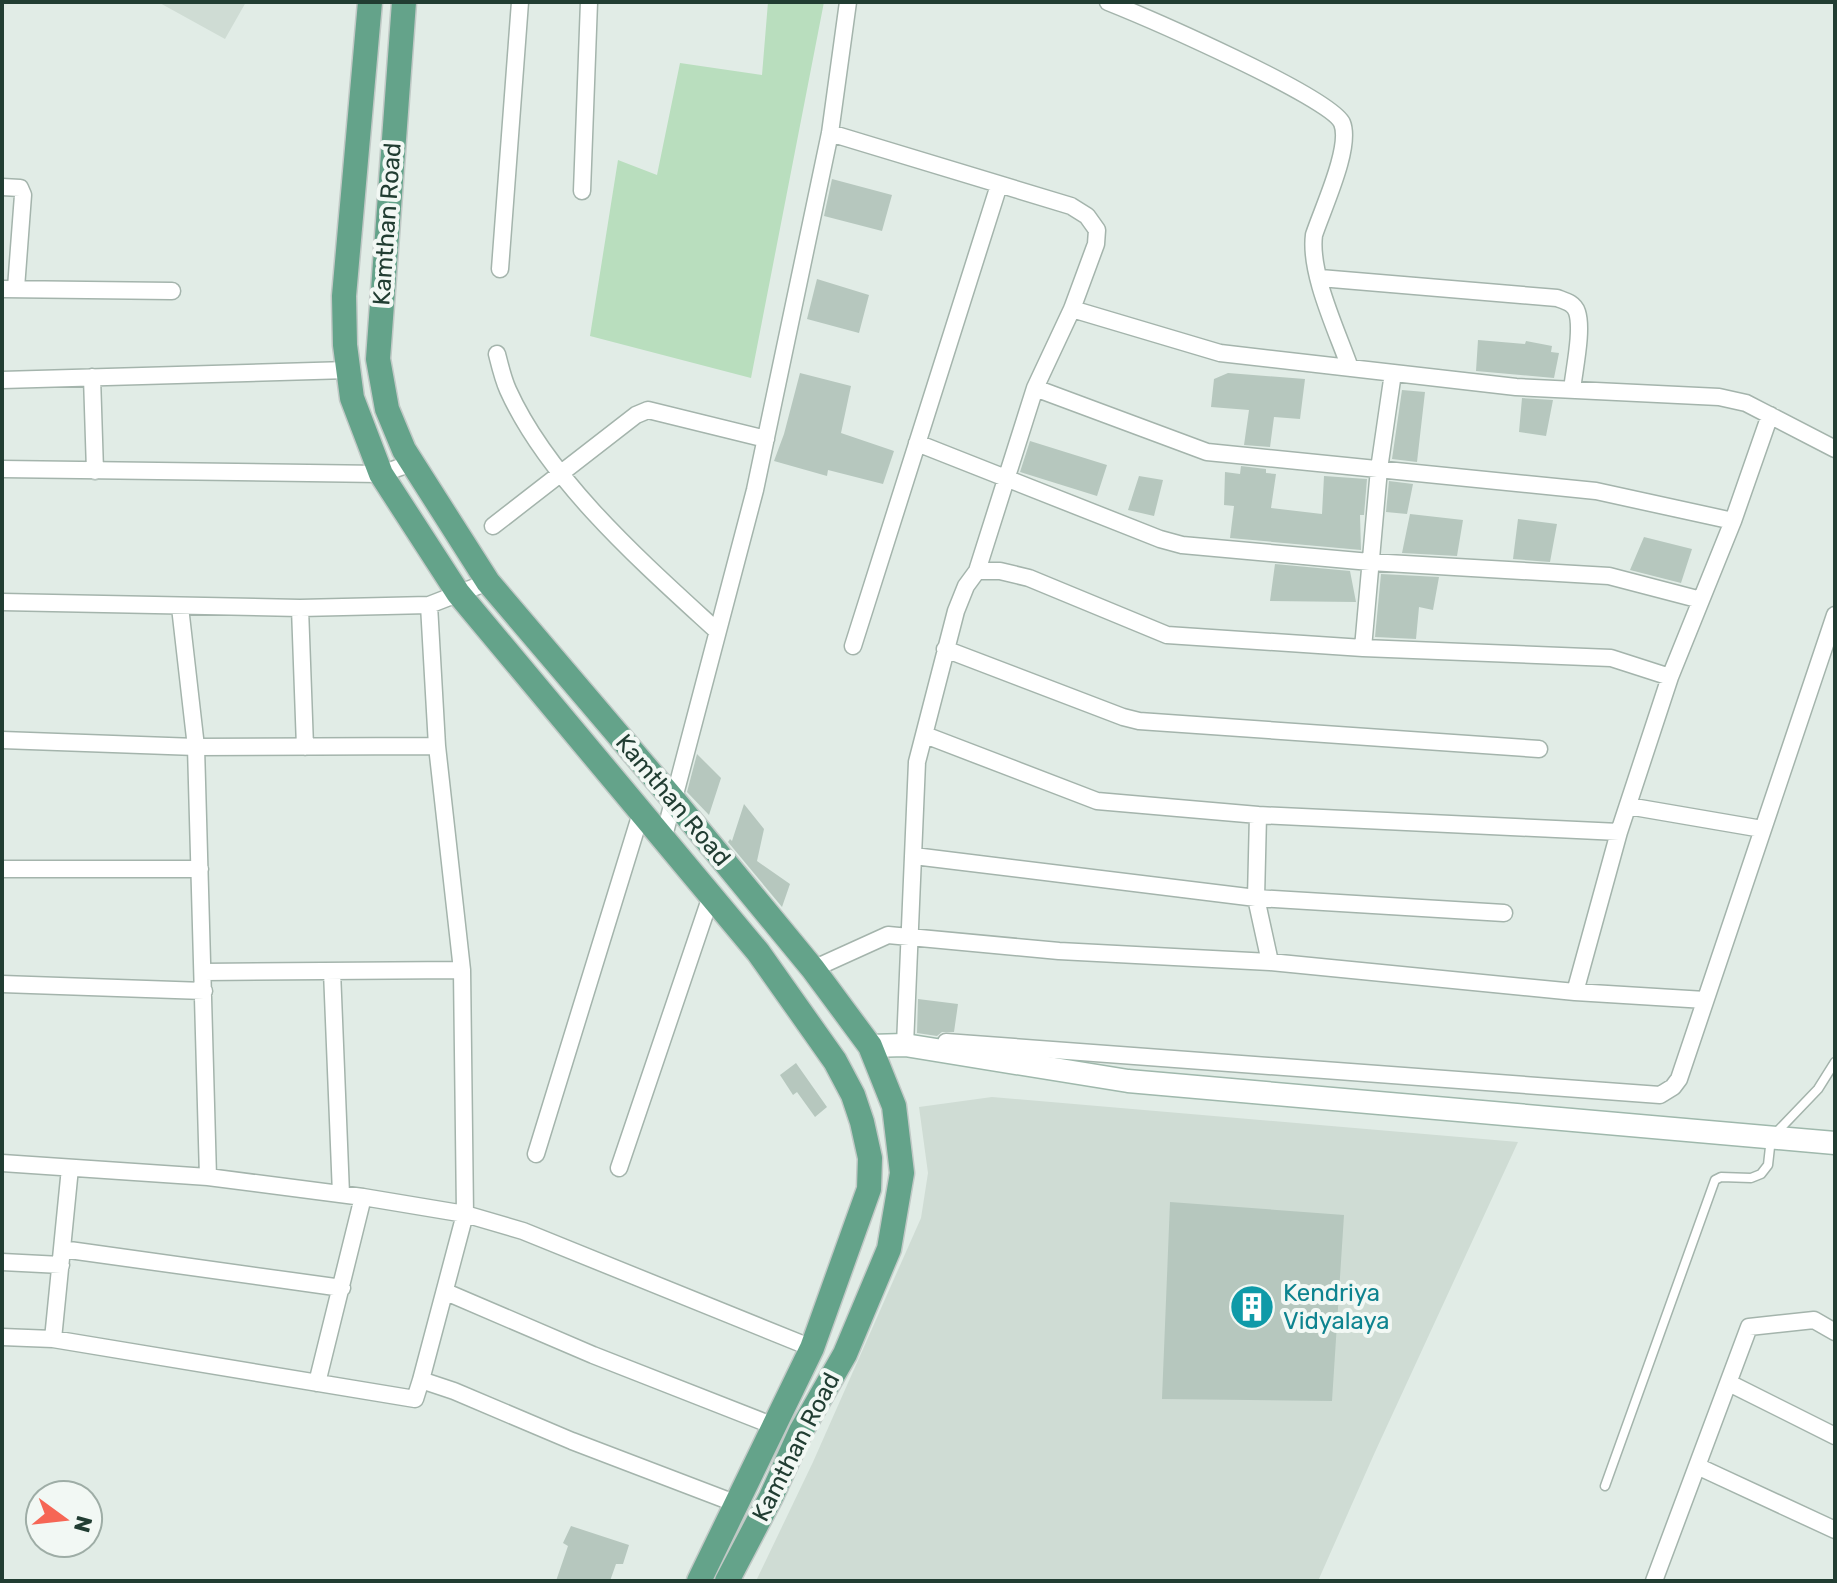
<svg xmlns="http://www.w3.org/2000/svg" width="1837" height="1583" font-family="Rubik,sans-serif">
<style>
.built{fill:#cfdcd4}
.green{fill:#b9debe}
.building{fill:#b6c7be}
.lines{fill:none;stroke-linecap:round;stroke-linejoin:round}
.lane-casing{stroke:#a4b4ac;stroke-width:11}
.street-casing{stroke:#a4b4ac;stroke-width:19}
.secondary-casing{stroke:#9fb8ac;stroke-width:25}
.primary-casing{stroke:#c1c9c6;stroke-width:27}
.lane{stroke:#fff;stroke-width:8}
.street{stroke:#fff;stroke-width:16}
.secondary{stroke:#fff;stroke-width:22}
.primary{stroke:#64a38a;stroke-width:24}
.labels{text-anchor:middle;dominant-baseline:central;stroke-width:8;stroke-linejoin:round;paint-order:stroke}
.street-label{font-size:24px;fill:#213d32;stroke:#f2f8f4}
.culture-label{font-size:24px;fill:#0d838f;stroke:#f2f8f4;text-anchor:start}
</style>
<rect width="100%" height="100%" fill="#e1ece6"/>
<path class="built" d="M158,2H246L225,39Z
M992,1097L1518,1142L1375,1452L1318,1581H756L813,1462L921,1218L928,1173L919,1107Z"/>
<path class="green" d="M768,2H824L751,378L590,336L618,160L657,175L680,63L762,75Z"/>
<path class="building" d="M832,179L892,195L882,231L824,216Z
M817,279L869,295L859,333L807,319Z
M1478,340L1525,344L1526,341L1552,346L1551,352L1559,353L1554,378L1476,371Z
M800,373L851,386L841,433L894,451L883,484L828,470L827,476L774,461L784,434Z
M1228,373L1305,379L1300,419L1274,417L1270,447L1244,445L1249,410L1211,407L1214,379Z
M1402,390L1425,392L1417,462L1392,459Z
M1522,398L1553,400L1546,436L1519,432Z
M1030,441L1107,465L1097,496L1020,472Z
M1241,466L1266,469V473L1276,474L1271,508L1322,514L1324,476L1367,479L1364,515H1360L1361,550L1230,538L1234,506L1224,505L1225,472L1240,474Z
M1139,476L1163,480L1154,516L1128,510Z
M1389,481L1413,484L1407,514L1386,512Z
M1410,514L1463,520L1457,556L1402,553Z
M1518,519L1557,524L1550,562L1513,559Z
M1644,537L1692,549L1681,583L1630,570Z
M1275,564L1350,571L1356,602L1270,601Z
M1381,574L1439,577L1433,610L1419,607L1416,639L1375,637Z
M697,754L721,778L709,815L687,792Z
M744,804L764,829L757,861L790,884L782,907L728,842L730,839L732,841Z
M918,999L958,1004L954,1032H942L937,1036L917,1033Z
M796,1063L827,1107L815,1117L797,1092L793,1095L780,1075Z
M1170,1202L1344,1215L1332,1401L1162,1399Z
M571,1526L629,1545L623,1564H616L610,1581H556L568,1546L563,1543Z"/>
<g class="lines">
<g class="lane-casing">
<path id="lane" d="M1605,1486L1715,1180L1721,1177L1751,1178L1761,1174L1768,1165L1771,1138L1818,1089L1835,1062"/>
</g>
<g class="street-casing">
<path id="street" d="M1108,2C1143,16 1331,97 1342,123C1352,147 1322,210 1314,235C1309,273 1337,331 1350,368
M830,133L1071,206L1087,216L1097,230L1096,244L1072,309L1035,388L977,571L966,586L956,611L917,762L905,1045
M2,187L20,188L23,195L16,288
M582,191L589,2
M500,269L520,2
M1320,278L1557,298C1565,301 1574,303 1577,312C1583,330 1574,370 1572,390
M2,289L172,291
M1072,309L1220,353L1516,387L1719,397L1746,403L1835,449
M497,354C500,366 503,379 508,390C549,481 644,564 717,631
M92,377L95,471
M2,380L348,370
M1035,388L1207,452L1596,491L1733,521
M917,443L1160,539L1182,545L1370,562L1609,576L1701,600
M2,469L381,474L412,463
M493,526L636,415L648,410L766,439
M977,571H1000L1029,578L1167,635L1363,648L1611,658L1670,677
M2,602L300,608L429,605L488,582
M429,605L437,746L462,970L465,1214L421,1380L454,1391L572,1441L737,1504
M180,607L196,747L208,1177
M300,608L305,747
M853,646L999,185
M1363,648L1379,469L1393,373
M945,649L1123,717L1139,721L1539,749
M925,735L1097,801L1258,815
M2,740L196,747L437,746
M1628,806L1762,829
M663,840L755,490L830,133L848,2
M914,856L1256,898L1504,913
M2,869H200
M1270,962L1256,898L1258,815L1619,832
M813,969L888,935L1059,951L1270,962L1575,992L1705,1000
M332,971L341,1194
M203,972L462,970
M2,984L204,991
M1575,992L1619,832L1670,677L1733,521L1770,415
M946,1042L1660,1095L1673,1087L1679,1079L1835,615
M536,1154L641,813
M2,1163L208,1177L363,1197L465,1214L523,1231L812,1348
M619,1168L711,896
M62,1249L342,1288
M2,1262L61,1265
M446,1292L593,1355L774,1426
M2,1337L53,1339L415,1399L421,1380
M53,1339L70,1168
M317,1383L363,1197
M1729,1383L1835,1436
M1697,1466L1835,1530
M1654,1581L1749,1327L1814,1320L1835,1332"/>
</g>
<g class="secondary-casing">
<path id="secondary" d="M870,1046L905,1045L1128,1081L1835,1143"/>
</g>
<g class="primary-casing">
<path id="primary" d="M370,2L344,296L345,345L352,398L381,474L458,593L758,952L835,1061L853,1095L862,1122L870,1158L869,1189L812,1348L699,1581
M404,2L378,359L387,409L404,450L488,582L672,798L813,969L870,1046L894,1106L902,1173L889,1249L845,1354L801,1431L771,1497L727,1581"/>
</g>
<use href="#lane" class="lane"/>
<use href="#street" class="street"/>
<use href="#secondary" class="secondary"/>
<use href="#primary" class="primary"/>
</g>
<defs>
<g id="building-disc" transform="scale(2.3)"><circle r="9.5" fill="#0f9aa8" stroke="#f2f8f4"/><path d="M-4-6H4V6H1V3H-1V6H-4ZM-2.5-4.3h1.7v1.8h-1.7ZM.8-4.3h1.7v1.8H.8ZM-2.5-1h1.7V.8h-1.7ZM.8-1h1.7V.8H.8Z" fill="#fff"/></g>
</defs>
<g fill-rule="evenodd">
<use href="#building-disc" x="1252" y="1307"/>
</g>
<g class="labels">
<g class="street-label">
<text transform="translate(387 224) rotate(-86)">Kamthan Road</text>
<text transform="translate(673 800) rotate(50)">Kamthan Road</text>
<text transform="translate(796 1447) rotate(-63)">Kamthan Road</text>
</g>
<g class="culture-label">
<text x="1283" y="1293">Kendriya<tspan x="1283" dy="28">Vidyalaya</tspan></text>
</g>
</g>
<rect width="1837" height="1583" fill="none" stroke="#213d32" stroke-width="8"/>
<g transform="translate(64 1519) rotate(105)"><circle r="38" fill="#f2f8f4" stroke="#9eada6" stroke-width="2"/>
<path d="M0-6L14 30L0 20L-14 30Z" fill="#f66655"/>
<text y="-12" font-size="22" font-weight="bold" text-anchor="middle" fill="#213d32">N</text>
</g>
</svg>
